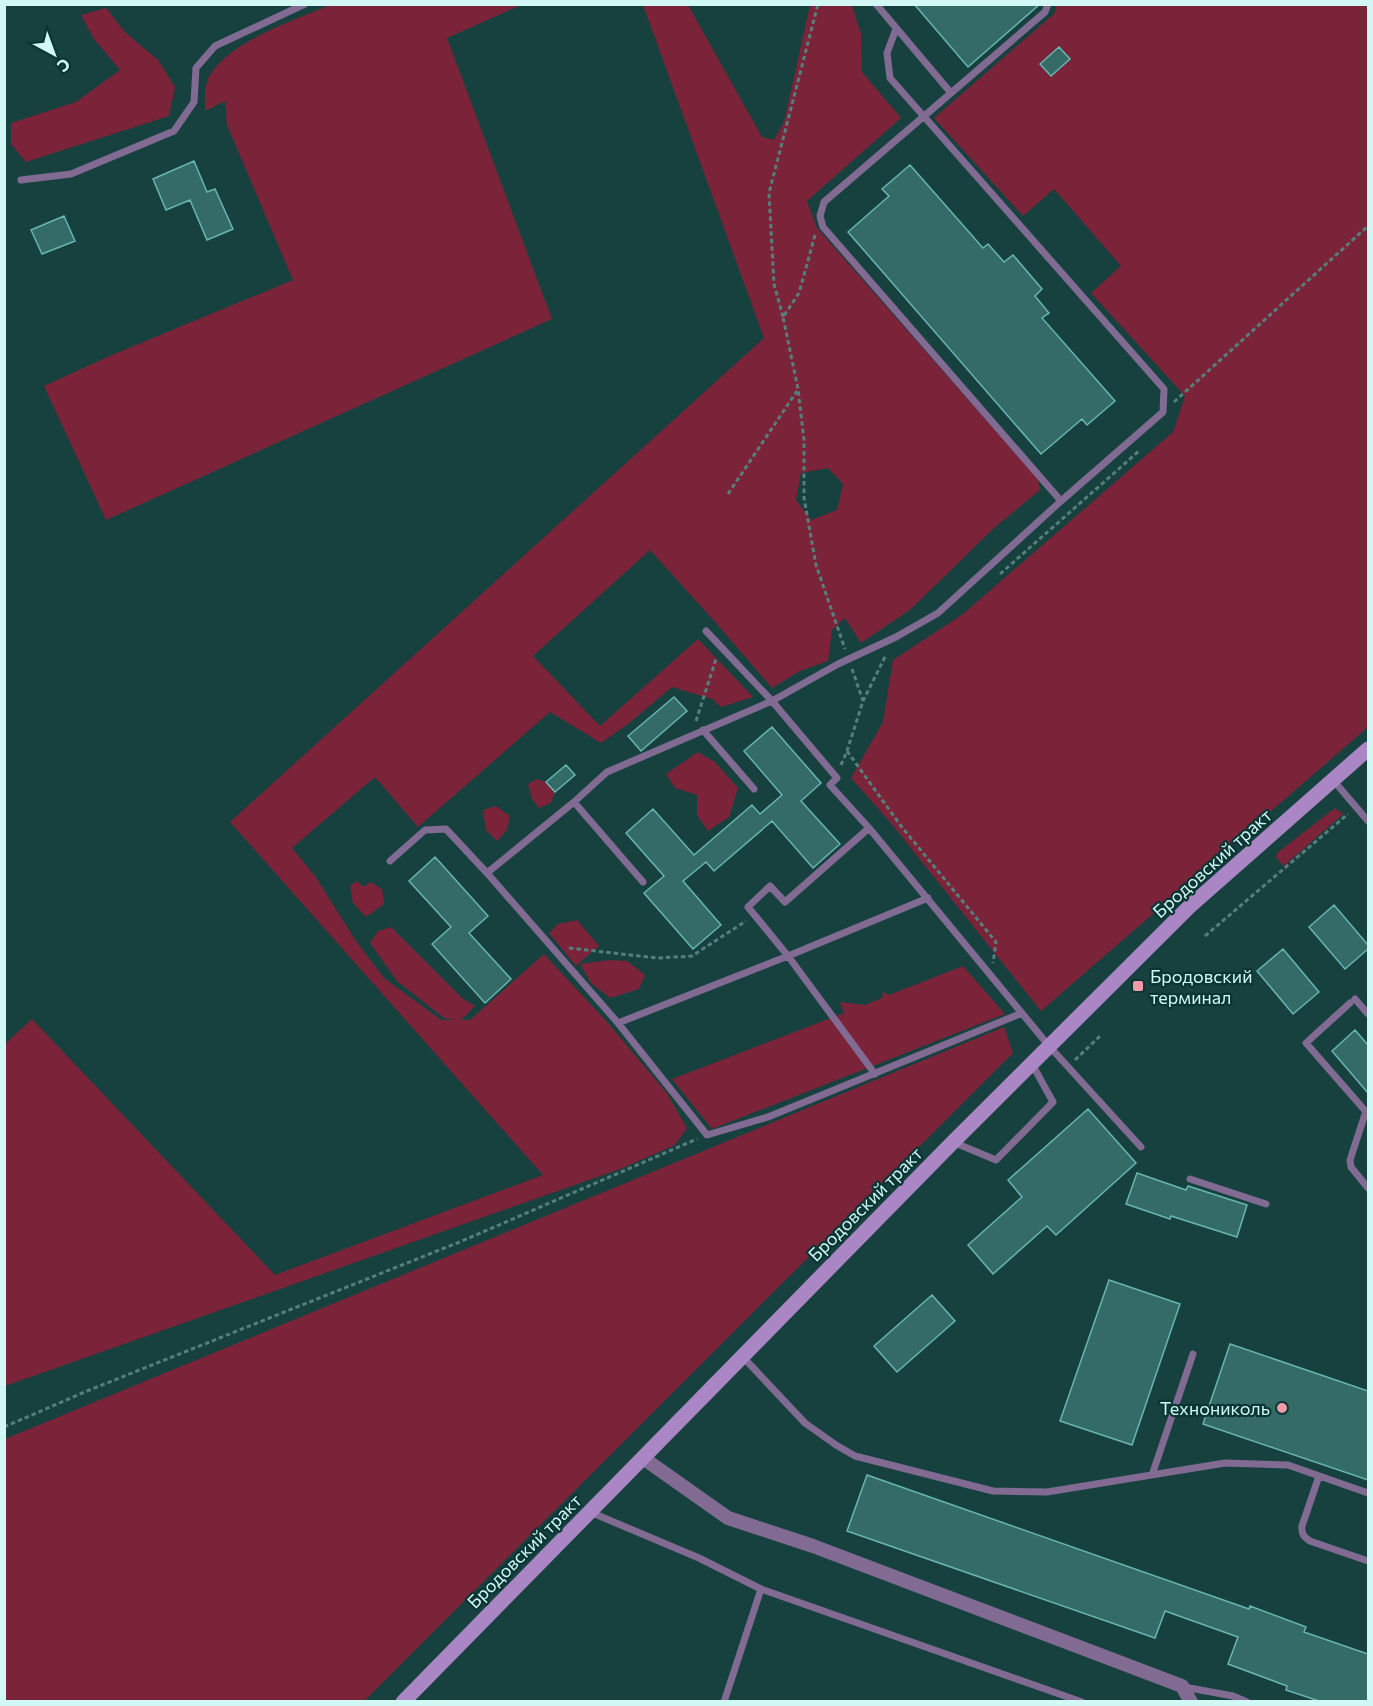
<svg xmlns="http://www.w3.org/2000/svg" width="1373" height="1706" font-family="Commissioner,sans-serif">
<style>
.green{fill:#7b2439;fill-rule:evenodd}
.building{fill:#356b67;stroke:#67b6b1;stroke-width:1.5}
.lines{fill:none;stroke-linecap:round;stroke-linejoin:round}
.path{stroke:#557f7c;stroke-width:3;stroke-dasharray:4.5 3;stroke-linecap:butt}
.lane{stroke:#816b92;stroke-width:7}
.street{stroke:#816b92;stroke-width:14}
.secondary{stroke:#aa86c4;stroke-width:15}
.poi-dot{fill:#f39aa7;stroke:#093634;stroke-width:2}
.labels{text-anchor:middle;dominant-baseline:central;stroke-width:4.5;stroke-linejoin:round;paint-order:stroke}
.street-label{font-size:18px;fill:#d2f8f5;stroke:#093634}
.poi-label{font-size:18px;fill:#d2f8f5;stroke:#093634;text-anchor:start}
</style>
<rect width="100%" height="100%" fill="#16413e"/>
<path class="green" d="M330,5H521L447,38L552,319L106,520L44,386L112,355L293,280L227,125L225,101L205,111C205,102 204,87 208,79C224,43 295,20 330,5Z
M643,5H688L762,137L774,140L784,122L810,5H852L861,34L862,72L901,118L807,201L817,228L1038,479L1040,490L994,528L911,609L861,643L845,618L832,630L828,661L800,671L772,688L716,623L650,550L533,656L600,726L698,639L753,697L721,707L712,699L672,687L628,724L601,743L550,712L418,827L375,777L292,848L315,876L356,941L384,978L441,1020H454L444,1018L397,981L370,943L378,931L391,927L463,999L475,1006L461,1020H470L544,954L607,1022L666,1092L687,1128L675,1145L623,1168L5,1386V1044L32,1019L275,1275L543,1175L230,822L764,338ZM828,468L843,484L837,510L811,520L796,500L801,473Z
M1056,5H1368V727L1041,1011L890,822L851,778L883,722L893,660L963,614L1173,432L1185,396L1091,293L1121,266L1054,189L1023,216L934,118L1055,13Z
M106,8L125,32L158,60L175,87L169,116L26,162L11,144V123L76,102L120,70L94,39L81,15Z
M698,752L715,762L738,788L729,817L708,831L697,815V795L675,788L666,774Z
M537,779L546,782L555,792L551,803L539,808L532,799L528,784Z
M496,806L510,816L507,830L497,841L486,830L483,810Z
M1335,808L1343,814L1284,866L1276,858L1277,853Z
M357,881L363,887L371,882L382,889L384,904L366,917L353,903L350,886Z
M577,920L599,946L576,966L549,933L558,924Z
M610,960L627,961L645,975L639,989L610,998L591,983L580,964Z
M963,966L1005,1014L712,1129L672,1079L844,1013L840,1002L865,1005L882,998L883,992L889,995Z
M1004,1027L1013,1053L364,1701H5V1439Z"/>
<path class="building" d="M914,4H1040L968,67Z
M1059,47L1070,59L1051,76L1040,64Z
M194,161L207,192L215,189L233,229L207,240L190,200L166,210L153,179Z
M910,165L983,248L988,244L1004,262L1013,255L1042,289L1035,296L1049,313L1042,318L1115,401L1087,425L1082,419L1041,454L848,232L889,196L882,189Z
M64,216L75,241L42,254L31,230Z
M674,697L687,711L641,751L628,736Z
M772,727L821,783L801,801L840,844L813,868L772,821L714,871L706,862L683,881L721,925L693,949L644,893L664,876L626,833L653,809L694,855L752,805L760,814L782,795L744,751Z
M566,765L575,775L555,792L546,782Z
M435,857L488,916L469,933L511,979L485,1003L432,944L451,927L409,881Z
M1334,905L1368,945V949L1345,969L1309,927Z
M1283,949L1319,992L1293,1014L1257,971Z
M1355,1030L1368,1045V1093L1332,1051Z
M1088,1109L1136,1163L1056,1235L1047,1226L993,1274L968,1245L1022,1197L1008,1180Z
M1137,1173L1186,1190L1188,1186L1247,1205L1237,1237L1171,1216L1170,1219L1126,1204Z
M1109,1280L1180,1304L1132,1445L1060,1421Z
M932,1295L955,1321L897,1372L874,1346Z
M1230,1344L1368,1391V1480L1203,1424Z
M867,1475L1249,1609L1250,1606L1306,1627L1304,1632L1368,1654V1701H1319L1286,1690L1287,1686L1228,1664L1238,1637L1165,1611L1155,1638L847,1531Z"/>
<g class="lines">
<path class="path" d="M815,235L799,293L783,317L798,389L804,440V498L816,565L845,649
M783,317L774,284L769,193L818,4
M1174,402L1368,226
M728,494L797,391
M1000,574L1139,451
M852,669L863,701
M696,721L716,659
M847,751L901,826L996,942L993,963
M841,765L847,751L863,701L886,655
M1205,936L1348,814
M569,948L657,958L692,956L746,921
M1075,1060L1100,1036
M4,1427L87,1391L462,1241L697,1139"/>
<path class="lane" d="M876,4L951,93L824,202L820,216L823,227L1061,501L938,613L896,637L838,664L772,701L607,772L574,802L487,873L618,1023L707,1135L768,1117L1022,1013
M896,29L887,53L890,78L1164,389L1163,412L1061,501
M951,93L1045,12L1048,4
M21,180L71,174L174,131L194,102L196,68L215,46L305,4
M706,631L772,701L837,778L830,785L869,828
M703,730L754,789
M1333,780L1368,821
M574,802L643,882
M390,861L425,830L446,829L487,873
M1355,999L1368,1014
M1350,1003L1306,1043L1368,1114
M618,1023L788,956L928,898
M875,1074L788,956L748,907L770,886L785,902L869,828L1049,1046L1141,1147
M1366,1111L1350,1160L1351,1167L1368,1188
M953,1142L996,1160L1053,1102L1032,1064
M1190,1179L1266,1204
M742,1356L805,1423L836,1445L855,1456L993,1491L1047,1492L1225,1463L1288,1465L1368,1493
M1152,1475L1193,1354
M1319,1476L1302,1526C1301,1534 1304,1537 1310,1541L1368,1561
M590,1512L699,1558L761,1589L1082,1702
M1184,1687L1233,1696L1247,1702
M724,1702L761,1589"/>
<path class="street" d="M643,1458L728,1518L813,1546L1182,1686L1191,1702"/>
<path class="secondary" d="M403,1702L953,1142L1189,907L1368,749"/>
</g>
<g class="poi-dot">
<rect x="1132" y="980" width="12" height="12" rx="3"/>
<circle cx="1282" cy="1408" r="6"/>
</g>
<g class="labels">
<g class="street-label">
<text transform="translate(1212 863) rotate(-42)">Бродовский тракт</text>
<text transform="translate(865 1204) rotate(-45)">Бродовский тракт</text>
<text transform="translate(524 1551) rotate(-45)">Бродовский тракт</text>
</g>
<g class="poi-label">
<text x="1150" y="976">Бродовский<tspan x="1150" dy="21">терминал</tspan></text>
<text x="1270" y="1408" text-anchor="end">Технониколь</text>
</g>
</g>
<rect width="1373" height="1706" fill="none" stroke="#d2f8f5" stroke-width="12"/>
<g transform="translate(54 54) rotate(139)" stroke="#093634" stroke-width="4.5" paint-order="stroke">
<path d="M0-4.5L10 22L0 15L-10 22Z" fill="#d2f8f5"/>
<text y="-9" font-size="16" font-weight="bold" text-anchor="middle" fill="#d2f8f5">С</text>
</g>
</svg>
